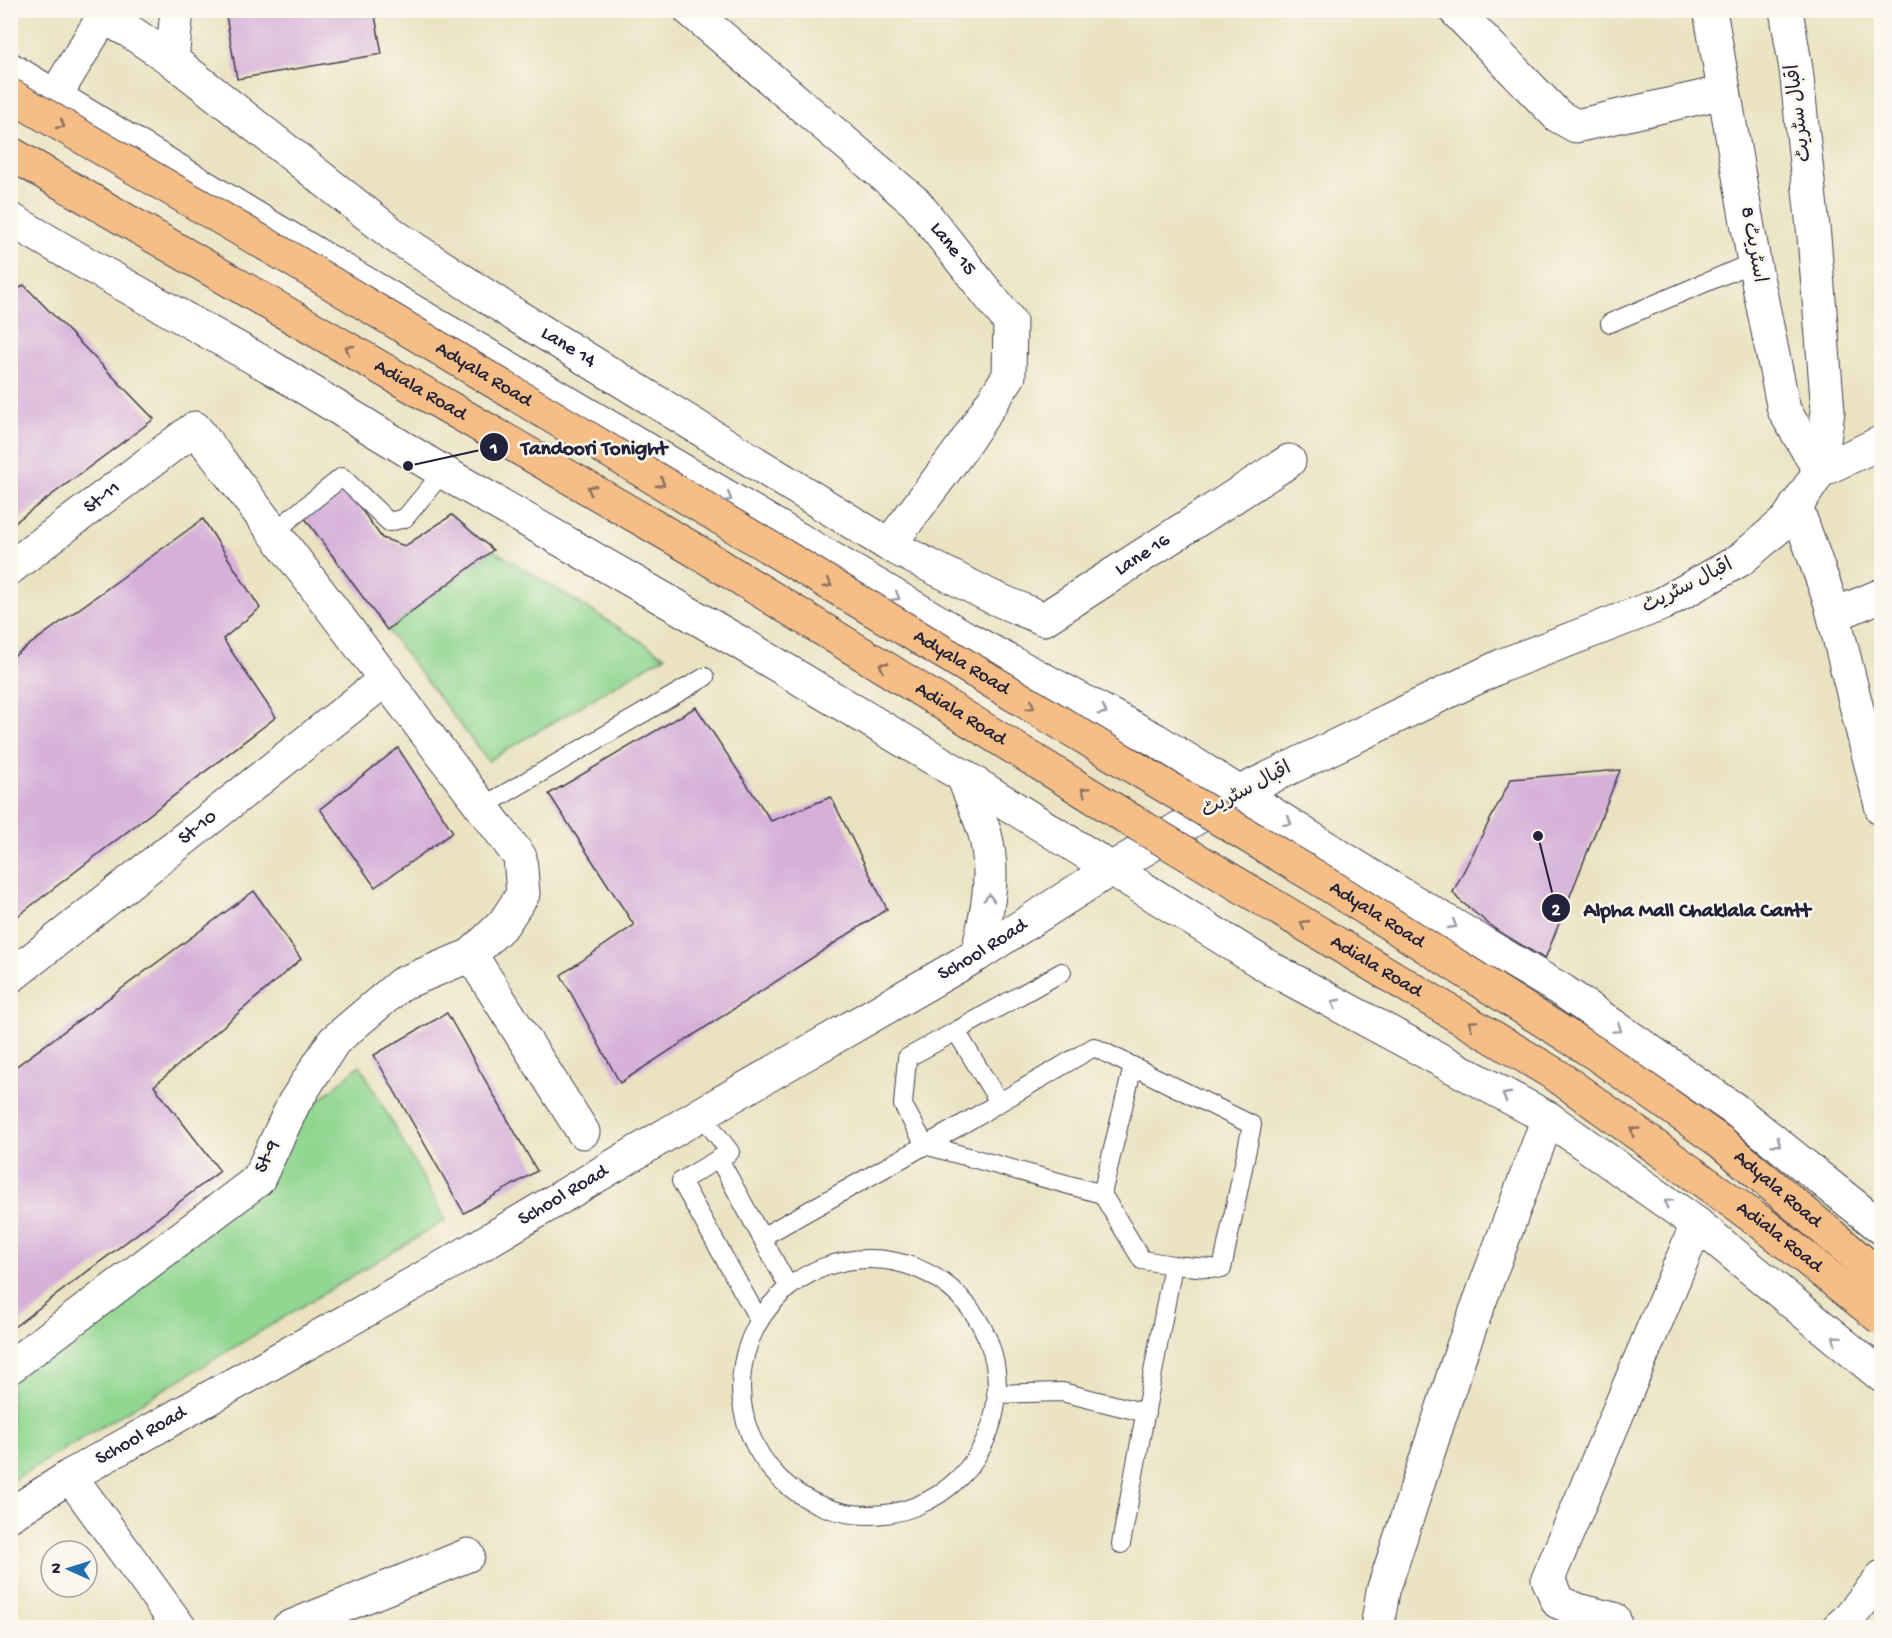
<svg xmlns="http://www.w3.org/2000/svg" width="1892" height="1638" font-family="'Gochi Hand','Playpen Sans Arabic',sans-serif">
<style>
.green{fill:#90d690;stroke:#597c66;stroke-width:1.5}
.building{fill:#d6b0d9}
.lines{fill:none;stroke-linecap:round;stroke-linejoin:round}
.service-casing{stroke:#403f4f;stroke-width:20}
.minor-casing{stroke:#403f4f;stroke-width:35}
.tertiary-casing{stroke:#403f4f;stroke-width:35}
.primary-casing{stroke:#403f4f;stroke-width:35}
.service{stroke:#fff;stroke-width:18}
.minor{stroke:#fff;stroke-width:33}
.tertiary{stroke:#fff;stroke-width:33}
.primary{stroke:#f6be87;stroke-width:33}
.primary-bridge-casing{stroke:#403f4f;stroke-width:35;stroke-linecap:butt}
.primary-bridge{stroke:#f6be87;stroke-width:33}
.oneway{stroke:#8c7061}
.oneway2{stroke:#9c9ca7}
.labels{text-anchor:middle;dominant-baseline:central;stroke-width:5;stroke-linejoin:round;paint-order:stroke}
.street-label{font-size:20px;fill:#22223b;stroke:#fbf7ec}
.leader{fill:none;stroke:#22223b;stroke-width:2}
.callout-dot{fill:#22223b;stroke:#fbf7ec;stroke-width:2}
.mark-label{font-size:18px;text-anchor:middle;font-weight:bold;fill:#fff}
.callout-label{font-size:21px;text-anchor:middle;font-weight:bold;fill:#22223b;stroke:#fbf7ec;stroke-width:5;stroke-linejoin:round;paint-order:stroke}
</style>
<rect width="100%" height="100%" fill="#fbf7ec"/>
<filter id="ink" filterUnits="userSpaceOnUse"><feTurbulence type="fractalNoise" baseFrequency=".0167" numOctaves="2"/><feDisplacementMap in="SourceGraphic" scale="12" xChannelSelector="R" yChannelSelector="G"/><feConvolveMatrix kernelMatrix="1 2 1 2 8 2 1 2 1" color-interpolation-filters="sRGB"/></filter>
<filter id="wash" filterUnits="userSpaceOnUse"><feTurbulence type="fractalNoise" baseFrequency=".008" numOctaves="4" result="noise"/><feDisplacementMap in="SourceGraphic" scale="24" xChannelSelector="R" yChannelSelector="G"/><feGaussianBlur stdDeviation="1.35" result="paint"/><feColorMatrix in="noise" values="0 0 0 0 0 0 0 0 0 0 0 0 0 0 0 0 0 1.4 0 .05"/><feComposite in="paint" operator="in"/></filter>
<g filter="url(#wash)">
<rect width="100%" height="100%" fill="#eae2c1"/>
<path class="green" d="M493,550L665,656L488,761L387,630Z
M360,1065L446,1220L11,1481V1370Z"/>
<g id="blocks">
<path class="building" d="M225,10H374L382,54L237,79Z
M24,285L154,419L10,526V295Z
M342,483L382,538L405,546L452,515L493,550L387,630L304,517Z
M203,519L260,608L223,639L276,717L10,922V659Z
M696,707L771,821L831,797L887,909L620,1083L561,975L634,925L549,794Z
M398,748L453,832L375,887L320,809Z
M1620,770L1545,959L1495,929L1458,899L1453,892L1511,779Z
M254,891L301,959L154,1086L220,1171L10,1330V1071Z
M447,1013L537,1171L464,1213L374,1055Z"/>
</g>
</g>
<g filter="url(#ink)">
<use href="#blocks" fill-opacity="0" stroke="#403f4f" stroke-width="1.5"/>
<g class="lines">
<g class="service-casing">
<path id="service" d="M1610,323L1754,262
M275,531L342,477L389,522L405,518L443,472
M482,807L705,677
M956,1031L907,1058L903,1105L925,1145L1102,1194L1142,1260L1173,1265
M999,1102L956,1031L1062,972
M701,1114L730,1152L681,1181L759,1320
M719,1159L788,1286
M1102,1194L1133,1066
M762,1237L956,1128L1094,1047L1252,1125L1222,1269L1173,1265L1121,1544
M741 1387a128 128 0 1 1 256 0a128 128 0 1 1-256 0Z
M996,1394L1062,1392L1146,1413"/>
</g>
<g class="minor-casing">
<g id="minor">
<path id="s1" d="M690,10L916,203L1010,322L1009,376L961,449L889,545"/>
<path d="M1455,10L1558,116L1576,126L1724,92"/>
<path d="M1710,10L1754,262L1784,410L1820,471L1882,442"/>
<path d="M172,60L177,10"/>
<path id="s2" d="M55,96L103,17L129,31L172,60L395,236L515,315L889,545L992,597L1044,619L1289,461"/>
<path d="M1796,506L1830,601L1882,809"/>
<path id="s3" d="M10,568L195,428L520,857L523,894L504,923L471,955L401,984L334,1041L294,1103L258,1180L10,1367"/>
<path d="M1834,615L1882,595"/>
<path d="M471,955L583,1132"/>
<path id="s4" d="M10,977L386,679"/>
<path d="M70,1476L180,1628"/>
<path d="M288,1628L468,1555"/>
<path d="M1377,1628L1383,1591L1462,1349L1548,1118"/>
<path d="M1615,1628L1614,1619L1581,1611L1558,1602L1548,1579L1697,1224"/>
<path d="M1838,1628L1847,1620L1882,1577"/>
</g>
</g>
<g class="tertiary-casing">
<g id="tertiary">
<path d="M10,69L270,227L966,638L1156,740L1371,876L1563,991L1734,1109L1882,1228"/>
<path d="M10,219L87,264L269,366L443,472L737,641L963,776L1272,969L1548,1118L1697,1224L1882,1376"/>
<path d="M963,776C970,795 979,814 985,834C996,876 987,914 977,955"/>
<path id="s5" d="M10,1515L70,1476L452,1262L701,1114L977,955L1111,869L1238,793L1503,665L1662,604L1740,560L1787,520L1820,471L1828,411L1814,237L1796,69L1786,10"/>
</g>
</g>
<g class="primary-casing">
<g id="primary">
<path id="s6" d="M10,153L693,549L1134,822"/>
</g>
</g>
<use href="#service" class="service"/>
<use href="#minor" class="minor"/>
<use href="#tertiary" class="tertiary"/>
<use href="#primary" class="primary"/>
<g class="primary-bridge-casing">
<g id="primary-bridge">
<path id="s7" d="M10,95L286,256L1316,877L1596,1054L1722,1143L1882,1278"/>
<path id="s8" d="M1134,822L1556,1075L1763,1224L1882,1319"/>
</g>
</g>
<use href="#primary-bridge" class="primary-bridge"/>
</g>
<defs><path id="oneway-chevron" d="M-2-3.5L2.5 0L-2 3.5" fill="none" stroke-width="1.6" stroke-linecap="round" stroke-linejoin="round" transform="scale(1.5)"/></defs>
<g class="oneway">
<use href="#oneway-chevron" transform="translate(61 125) rotate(30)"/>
<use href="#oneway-chevron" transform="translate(349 349) rotate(-150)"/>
<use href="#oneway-chevron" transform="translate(661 483) rotate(31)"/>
<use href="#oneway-chevron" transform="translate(591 489) rotate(-150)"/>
<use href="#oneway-chevron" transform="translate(828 584) rotate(31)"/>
<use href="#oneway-chevron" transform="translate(883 666) rotate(-148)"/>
<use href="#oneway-chevron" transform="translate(1031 706) rotate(31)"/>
<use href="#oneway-chevron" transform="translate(1085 791) rotate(-148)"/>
<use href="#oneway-chevron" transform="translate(1304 924) rotate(-149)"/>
<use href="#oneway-chevron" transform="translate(1472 1024) rotate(-148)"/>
<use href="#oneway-chevron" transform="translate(1634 1131) rotate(-144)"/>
</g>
<g class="oneway2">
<use href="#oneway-chevron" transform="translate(728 498) rotate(31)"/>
<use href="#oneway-chevron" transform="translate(896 597) rotate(31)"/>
<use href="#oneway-chevron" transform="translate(1103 711) rotate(28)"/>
<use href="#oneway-chevron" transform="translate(1288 822) rotate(32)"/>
<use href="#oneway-chevron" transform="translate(989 898) rotate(-87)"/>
<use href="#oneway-chevron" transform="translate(1453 925) rotate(31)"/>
<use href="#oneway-chevron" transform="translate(1335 1003) rotate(-152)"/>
<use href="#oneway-chevron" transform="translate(1618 1029) rotate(35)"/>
<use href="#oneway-chevron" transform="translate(1506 1096) rotate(-152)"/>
<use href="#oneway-chevron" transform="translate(1777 1143) rotate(39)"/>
<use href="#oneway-chevron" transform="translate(1668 1203) rotate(-145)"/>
<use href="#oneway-chevron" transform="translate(1836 1339) rotate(-140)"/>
</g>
</g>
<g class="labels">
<g class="street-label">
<text transform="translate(1800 113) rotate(-97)">اقبال سٹریٹ</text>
<text transform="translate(1752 245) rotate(80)">اسٹریٹ 8</text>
<text stroke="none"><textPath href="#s1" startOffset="356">Lane 15</textPath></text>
<text stroke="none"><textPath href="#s2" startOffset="664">Lane 14</textPath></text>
<text stroke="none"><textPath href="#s7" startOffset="550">Adyala Road</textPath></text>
<text stroke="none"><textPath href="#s6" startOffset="474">Adiala Road</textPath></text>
<text stroke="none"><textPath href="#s3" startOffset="116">St-11</textPath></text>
<text stroke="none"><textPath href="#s2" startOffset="1330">Lane 16</textPath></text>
<text transform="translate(1688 587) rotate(-27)">اقبال سٹریٹ</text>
<text stroke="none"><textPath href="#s7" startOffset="1108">Adyala Road</textPath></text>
<text stroke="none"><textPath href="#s6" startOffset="1104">Adiala Road</textPath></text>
<text transform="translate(1247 791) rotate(-28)">اقبال سٹریٹ</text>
<text stroke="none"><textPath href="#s4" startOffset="240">St-10</textPath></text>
<text stroke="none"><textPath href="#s7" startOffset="1594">Adyala Road</textPath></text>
<text stroke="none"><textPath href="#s5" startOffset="1125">School Road</textPath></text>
<text stroke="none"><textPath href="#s8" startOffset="282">Adiala Road</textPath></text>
<text transform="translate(268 1157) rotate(-64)">St-9</text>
<text stroke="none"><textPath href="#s7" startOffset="2080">Adyala Road</textPath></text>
<text stroke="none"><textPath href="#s5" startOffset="639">School Road</textPath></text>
<text stroke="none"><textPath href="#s8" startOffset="768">Adiala Road</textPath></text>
<text stroke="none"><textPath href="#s5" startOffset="153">School Road</textPath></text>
</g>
</g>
<path class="leader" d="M408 466L494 447M1538 836L1556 908"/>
<g class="callout-dot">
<circle cx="408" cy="466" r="6"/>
<circle cx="1538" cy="836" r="6"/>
<circle cx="494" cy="447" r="15"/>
<circle cx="1556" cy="908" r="15"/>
</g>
<g class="mark-label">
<text x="494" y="453">1</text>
<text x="1556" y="915">2</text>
</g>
<g class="callout-label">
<text x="594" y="454">Tandoori Tonight</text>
<text x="1697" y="916">Alpha Mall Chaklala Cantt</text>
</g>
<rect width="1892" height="1638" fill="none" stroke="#fbf7ec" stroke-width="36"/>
<g transform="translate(69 1569) rotate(273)"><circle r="28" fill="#fbf7ec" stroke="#a4a2a5" stroke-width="1.5"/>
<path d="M0-4.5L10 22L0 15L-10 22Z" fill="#1f6fb2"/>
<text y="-9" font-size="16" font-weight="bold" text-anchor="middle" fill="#22223b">N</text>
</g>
</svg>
